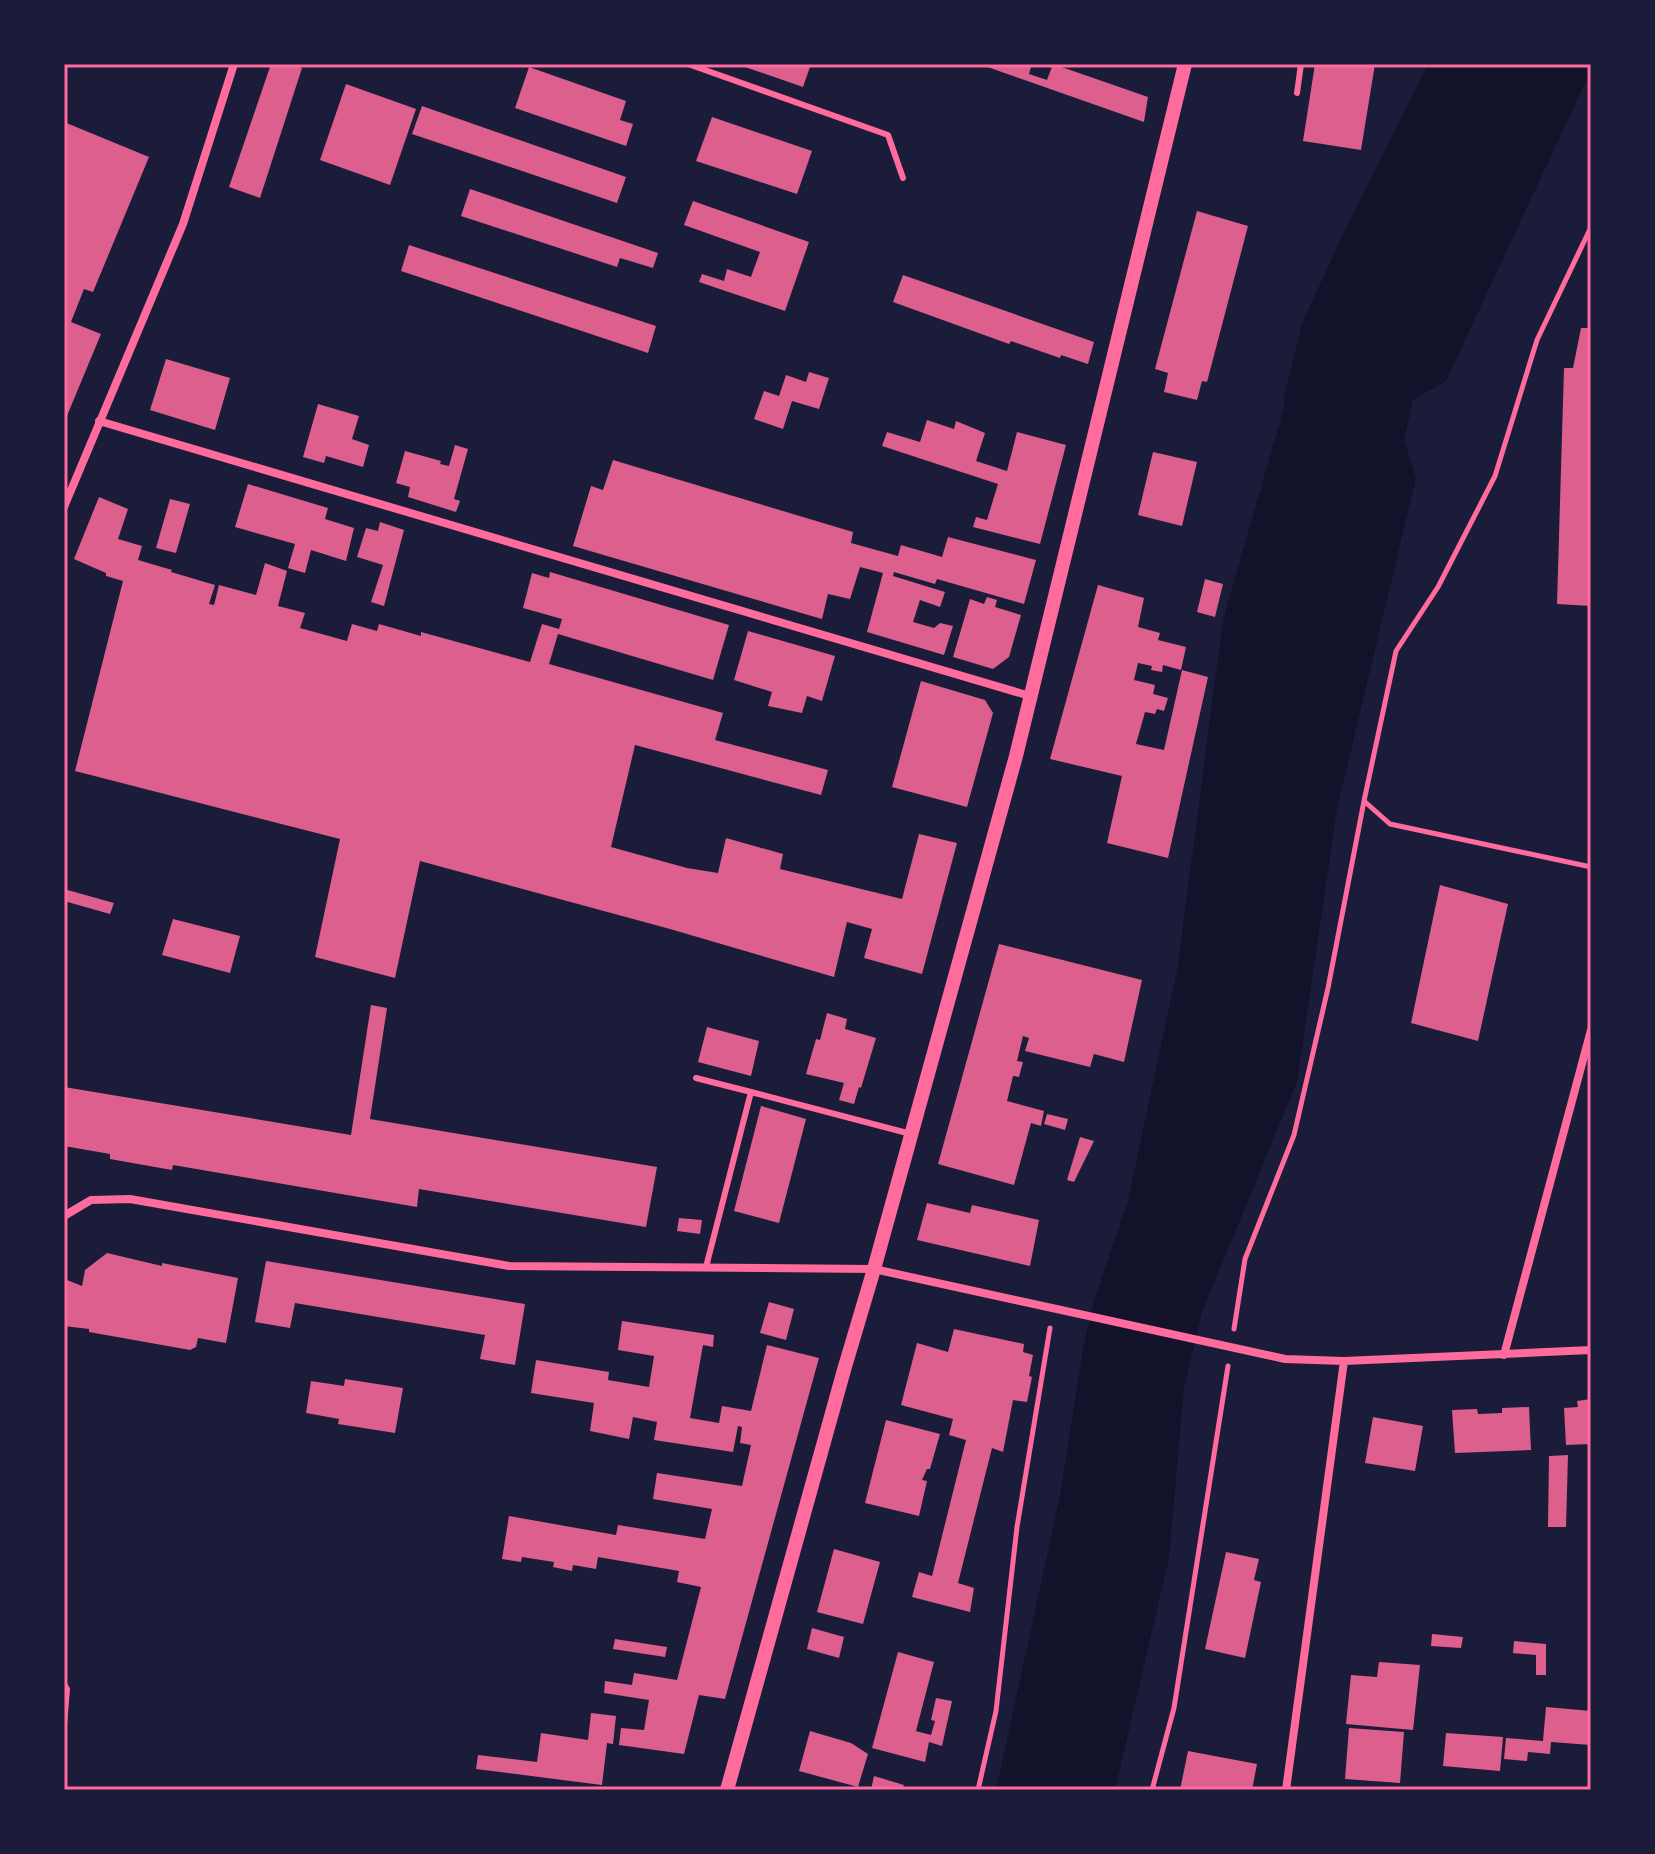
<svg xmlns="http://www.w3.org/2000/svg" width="1655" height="1854" font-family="'PT Sans',sans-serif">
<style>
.water{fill:#12122b}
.building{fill:#dd5f8e}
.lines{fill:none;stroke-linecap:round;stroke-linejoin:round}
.path{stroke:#ff6b9d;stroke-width:5}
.service{stroke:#ff6b9d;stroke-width:6}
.minor{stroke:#ff6b9d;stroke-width:8}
.tertiary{stroke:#ff6b9d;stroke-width:14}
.neatline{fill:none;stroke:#ff6b9d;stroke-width:3}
</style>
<rect width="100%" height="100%" fill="#1b1b3a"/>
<path class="water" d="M1428,64H1591V70L1446,381L1413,400L1404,440L1416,478L1337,809L1297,1082L1202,1312L1184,1387L1169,1558L1115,1790H996L1060,1496L1084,1343L1095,1298L1128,1201L1178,965L1222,627L1227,606L1285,404L1283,402L1302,324L1342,236Z"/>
<path class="building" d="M271,64H289L302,68L260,198L229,187Z
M746,64H811L803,87L745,67Z
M979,64H1024L1031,67L1029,74L1047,80L1053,64L1148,97L1144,122Z
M1315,64H1375L1361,150L1303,141Z
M529,67L626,101L620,120L633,124L626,146L515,108Z
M346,84L416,109L390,185L320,160Z
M422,106L626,177L617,203L412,134Z
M712,117L812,151L797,194L696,161Z
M64,122L149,157L93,292L84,289L71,322L101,334L64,423Z
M470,189L658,253L653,268L620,258L617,267L461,216Z
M693,201L809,242L785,311L699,282L702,274L724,281L727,269L751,277L760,252L684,225Z
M1197,211L1248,226L1207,382L1202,381L1197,400L1164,392L1168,373L1155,369Z
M409,245L656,326L648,353L401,271Z
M903,275L1094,342L1088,364L1061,355L1060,358L1011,341L1009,344L893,302Z
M1581,328H1591V606L1557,604L1564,368H1573Z
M166,359L230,378L215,430L150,410Z
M809,372L829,378L819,409L792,401L783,429L754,419L764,391L779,396L786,375L806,382Z
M318,404L359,416L352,439L369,445L363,467L326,456L324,463L303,457Z
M927,420L954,429L956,421L985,433L976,461L1007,471L1017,432L1066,445L1040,544L973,527L976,517L987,520L998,484L882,446L887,432L920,442Z
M455,445L468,449L454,499L460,501L456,512L408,497L410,487L396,483L405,451L441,461L440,464L449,466Z
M1153,452L1197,462L1182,526L1138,515Z
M613,460L853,532L851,543L898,556L901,545L942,557L948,537L1036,560L1024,604L937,579L935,584L894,572L893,576L945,592L940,607L920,600L913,622L934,628L940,623L953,626L944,655L867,632L883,573L860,567L850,599L828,594L822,619L573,546L591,486L603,490Z
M248,484L328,508L325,519L354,528L346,561L311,550L305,573L288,568L295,544L235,527Z
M99,497L128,509L118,539L142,546L138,560L172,570L171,572L215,585L209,604L214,605L219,585L256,595L265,563L287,571L278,606L305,613L300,628L347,641L352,624L377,631L379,624L421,636V632L530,662L542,624L559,629L562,619L523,608L532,573L549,578L550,572L729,625L713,680L558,634L549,664L723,713L715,740L828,770L821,795L635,745L611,847L687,868L718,873L726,838L783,854L780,869L902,899L919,834L957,843L922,974L864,958L872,929L847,922L834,977L670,929L420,861L395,978L315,957L340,839L75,771L123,581L106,576V573L74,559Z
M170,499L190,504L176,553L156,548Z
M380,522L404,530L384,606L371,602L383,565L357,557L366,528L378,531Z
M1205,579L1223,584L1215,617L1197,612Z
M1098,585L1144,598L1138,627L1160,633L1158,640L1186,647L1181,670L1163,665L1162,672L1151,670L1152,666L1138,663L1134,680L1155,685L1153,694L1168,698L1164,711L1157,709L1155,714L1145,712L1136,744L1164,750L1182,670L1208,677L1168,858L1107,843L1122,776L1050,759Z
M987,597L997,600L995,607L1021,615L1009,657L993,669L953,657L970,599L984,604Z
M748,631L835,656L822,701L807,696L802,713L768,706L772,692L734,680Z
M921,681L985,700L993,713L967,807L892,787Z
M1440,885L1508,904L1478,1041L1411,1023Z
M64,889L114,903L110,914L64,901Z
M173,919L240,936L230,973L162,955Z
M999,944L1142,980L1124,1062L1094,1054L1090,1067L1025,1051L1029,1038L1023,1036L1017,1061L1023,1062L1019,1077L1013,1076L1007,1101L1044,1111L1041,1126L1031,1123L1014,1185L938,1164Z
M371,1005L387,1008L370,1119L657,1167L646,1227L419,1189L417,1207L173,1165L172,1170L110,1159V1154L64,1146V1087L351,1135Z
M827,1013L847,1019L845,1029L876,1038L861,1088L859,1087L854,1104L839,1100L844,1083L806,1074L816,1039L820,1040Z
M707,1027L759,1041L751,1076L698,1062Z
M761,1106L806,1119L779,1223L734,1211Z
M1047,1114L1068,1119L1065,1130L1044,1124Z
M1080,1137L1094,1141L1074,1182L1067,1180Z
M927,1203L970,1213L972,1205L1039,1220L1030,1266L917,1240Z
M679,1218L702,1220L700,1234L677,1231Z
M107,1253L162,1266V1263L238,1278L226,1343L198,1338L196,1347L190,1350L89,1332V1329L64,1326V1290L67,1280L82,1286L85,1270Z
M266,1261L525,1304L515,1365L480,1359L485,1335L295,1303L290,1328L255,1322Z
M769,1302L794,1309L786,1340L760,1333Z
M622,1321L714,1335L713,1347L703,1345L690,1418L719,1423L722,1406L751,1411L767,1345L819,1358L725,1699L699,1695L684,1754L619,1745L621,1728L644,1730L649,1700L604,1693L605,1681L632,1685L634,1673L677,1680L701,1587L677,1582L679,1571L598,1557L596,1569L573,1565L572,1571L553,1567L554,1562L522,1557L521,1562L502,1559L509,1516L616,1535L618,1525L705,1539L712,1509L653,1499L657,1473L742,1486L751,1445L740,1443L742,1427L738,1426L733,1452L654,1440L657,1422L633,1417L629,1439L590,1431L594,1403L531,1393L536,1360L609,1372L608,1380L649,1387L654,1356L618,1350Z
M954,1329L1024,1344L1023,1352L1033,1355L1029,1376L1032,1377L1027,1402L1013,1400L1003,1452L992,1448L958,1583L974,1588L970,1612L912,1597L919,1572L932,1576L966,1440L949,1435L953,1419L901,1405L917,1343L948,1352Z
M345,1379L403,1388L395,1433L338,1424L339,1419L306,1413L311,1381L344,1386Z
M1591,1399V1444L1566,1445L1564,1408L1578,1407L1577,1401Z
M1529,1407L1531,1450L1455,1453L1452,1410L1477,1409L1478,1414L1502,1413V1408Z
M1373,1417L1423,1426L1415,1471L1365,1463Z
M886,1420L940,1434L930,1469H927L922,1480L927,1481L919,1516L865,1503Z
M1568,1455L1566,1527H1548L1549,1456Z
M834,1549L880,1562L863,1624L817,1612Z
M1226,1552L1259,1559L1254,1580L1261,1582L1245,1658L1205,1649Z
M812,1628L844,1637L839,1658L807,1649Z
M1432,1634L1463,1637L1461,1648L1431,1646Z
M615,1639L667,1647L665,1657L613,1649Z
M1514,1641L1546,1644V1675H1536V1655L1513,1653Z
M898,1652L934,1662L916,1731L931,1735L935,1721L931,1720L936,1698L952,1701L942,1746L929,1742L925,1762L872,1748Z
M1379,1662L1420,1665L1413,1730L1346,1724L1351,1675L1377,1677Z
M1546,1707L1591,1711V1745L1551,1742L1550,1754L1528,1752L1527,1761L1504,1759L1506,1738L1543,1741Z
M591,1713L616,1716L613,1744L607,1743L602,1785L476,1769L478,1755L537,1762L541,1733L588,1740Z
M1349,1728L1404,1732L1400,1783L1345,1779Z
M810,1731L851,1743L868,1754L858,1787L799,1771Z
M1446,1733L1503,1737L1500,1771L1443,1766Z
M1188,1751L1257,1764L1252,1790H1180Z
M874,1776L904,1785L902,1790H871Z"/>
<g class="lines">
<path class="path" d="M1591,227L1537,340L1495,476L1438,587L1396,651L1364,801L1390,824L1591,867
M1234,1329L1245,1259L1294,1135L1328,988L1364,801
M978,1790L996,1711L1017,1527L1050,1328
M1152,1790L1174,1708L1228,1366"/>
<path class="service" d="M688,64L888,135L903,178
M1297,93L1301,64
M696,1078L751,1092
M706,1267L751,1092L911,1134
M64,1684L67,1689L64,1725"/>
<path class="minor" d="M99,421L1030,696
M64,507L183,224L234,64
M64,1216L91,1200L130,1199L509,1266L874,1269L1285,1359L1344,1361L1591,1350
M1504,1355L1591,1030
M1286,1790L1344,1361"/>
<path class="tertiary" d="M727,1790L844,1370L874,1269L1016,756L1185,64"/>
</g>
<rect width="1655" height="1854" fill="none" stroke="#1b1b3a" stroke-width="132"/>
<rect x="66" y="66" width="1523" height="1722" class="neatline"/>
</svg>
